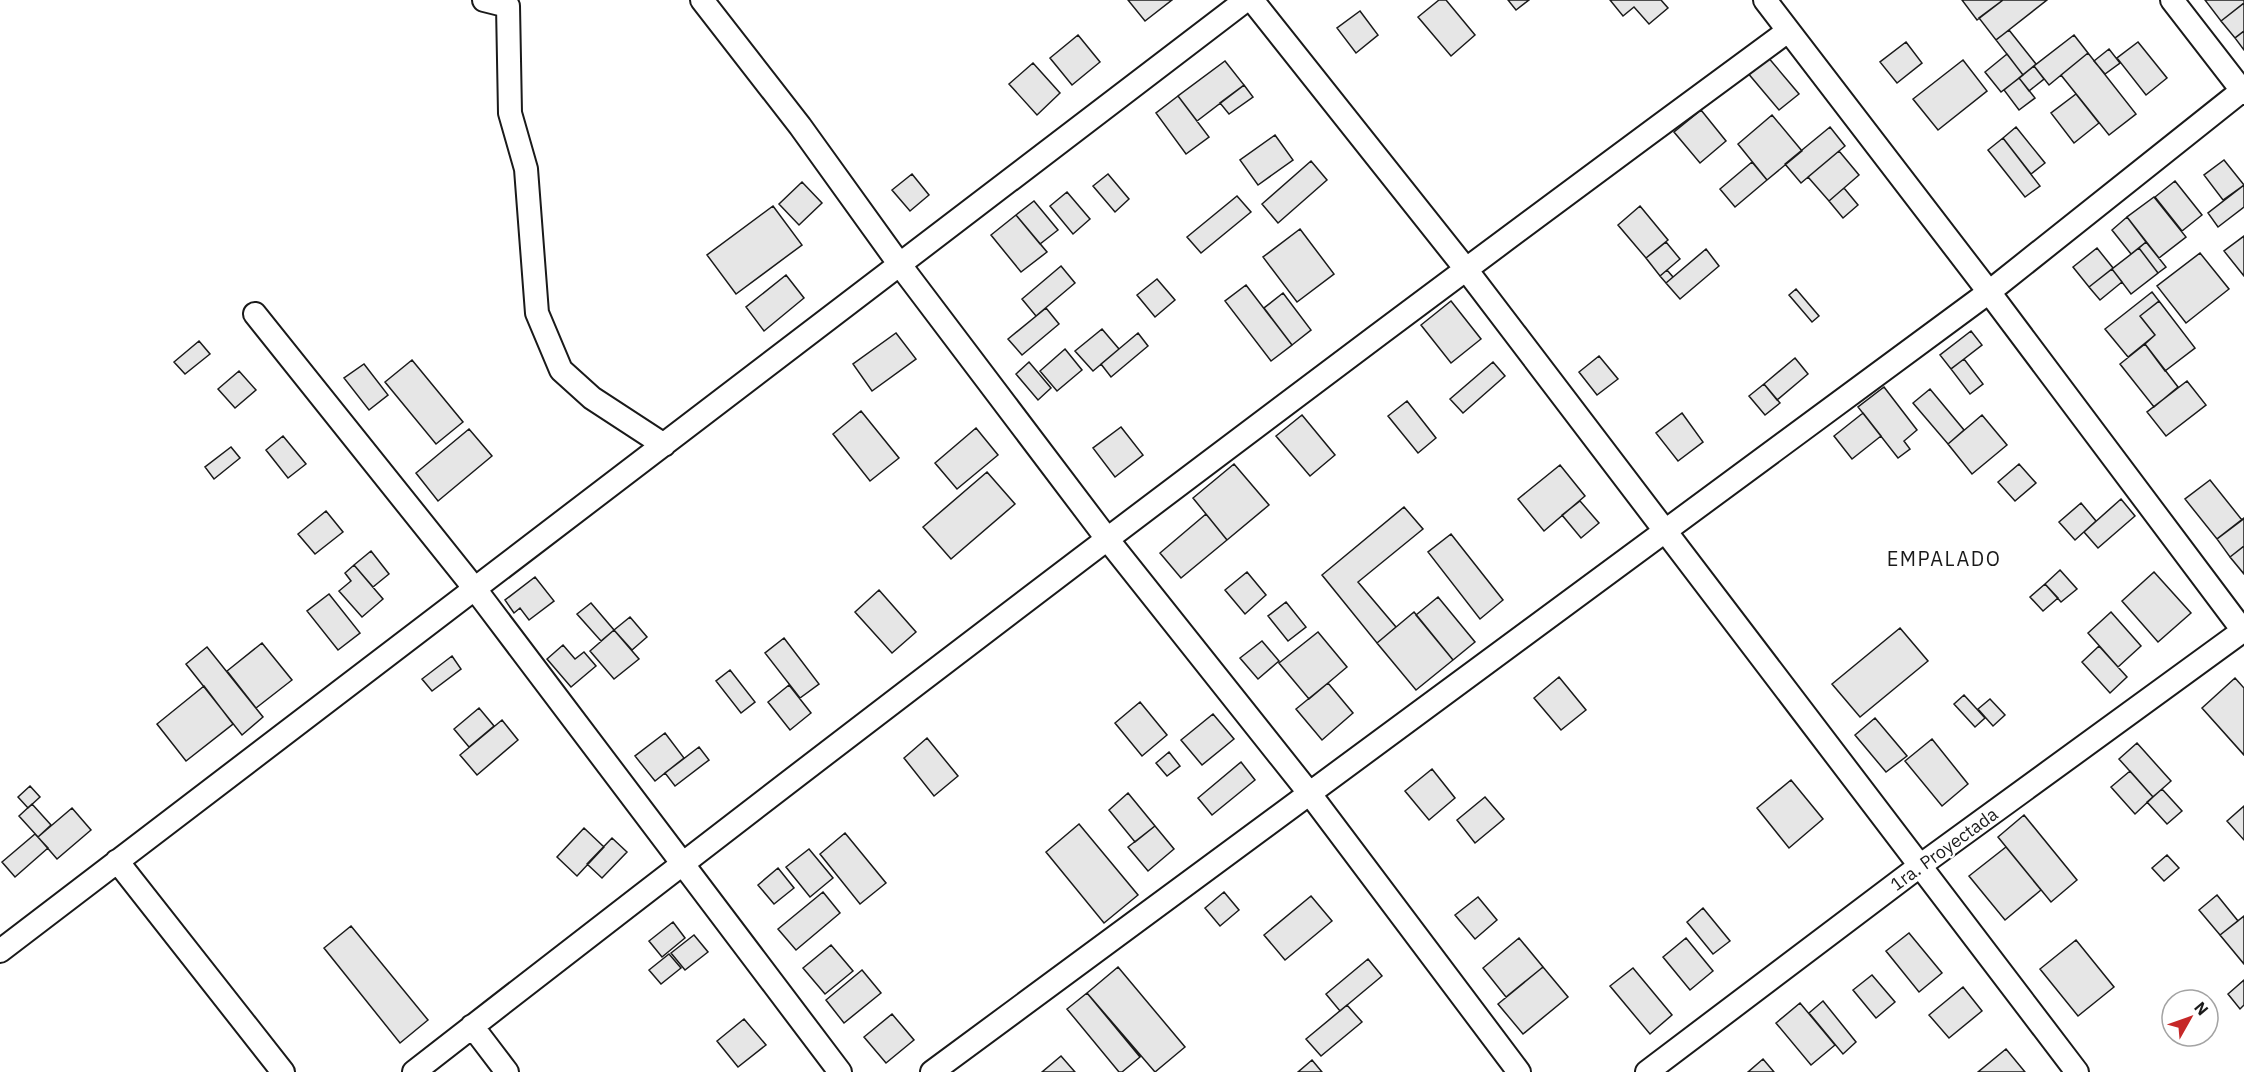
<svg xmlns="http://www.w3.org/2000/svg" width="2244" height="1072" font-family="'IBM Plex Sans',sans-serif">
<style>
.building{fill:#e6e6e6;stroke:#1a1a1a;stroke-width:1.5}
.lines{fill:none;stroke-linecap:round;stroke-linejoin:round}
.street-casing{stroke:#1a1a1a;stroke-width:26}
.street{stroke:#fff;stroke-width:22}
.labels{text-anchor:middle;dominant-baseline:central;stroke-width:4.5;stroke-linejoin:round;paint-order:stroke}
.street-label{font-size:18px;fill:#1a1a1a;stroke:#fff}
.neighbourhood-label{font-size:20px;letter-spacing:1.5px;fill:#1a1a1a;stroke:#fff}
</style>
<rect width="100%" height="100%" fill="#fff"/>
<path class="building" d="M1128,0H1172L1145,21Z
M1439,0H1446L1475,35L1451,56L1418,17Z
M1508,0H1529L1516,10Z
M1610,0H1661L1668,8L1649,24L1634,7L1623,16Z
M1962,0H2003L1977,20Z
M2003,0H2047L1996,40L1979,18Z
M2205,0H2244V3L2221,21Z
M2244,3V31L2235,38L2221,21Z
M1360,11L1378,35L1356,53L1337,28Z
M2009,30L2036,64L2023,75L1996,40Z
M2244,31V50L2235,38Z
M1078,35L1100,62L1072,85L1050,58Z
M2074,35L2088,53L2049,85L2034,66Z
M1906,42L1922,63L1897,83L1880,62Z
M2138,42L2167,78L2146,95L2117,58Z
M2109,49L2120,63L2105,74L2094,61Z
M2088,53L2136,114L2109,135L2061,75Z
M2007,54L2023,75L2001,92L1985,72Z
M1767,56L1799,94L1779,110L1747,72Z
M1963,60L1987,91L1938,130L1913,99Z
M1225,61L1244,85L1197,121L1178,96Z
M1033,63L1060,93L1037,115L1009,84Z
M2034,66L2044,79L2029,91L2019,78Z
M2019,78L2035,98L2019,110L2004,90Z
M1244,85L1253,97L1229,114L1220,103Z
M2076,94L2099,123L2074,143L2051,113Z
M1178,96L1209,137L1186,154L1156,113Z
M1701,110L1726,141L1700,163L1674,132Z
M1772,115L1802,151L1767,180L1738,144Z
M1830,127L1845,146L1801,183L1785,164Z
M2016,127L2045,163L2031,174L2003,138Z
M1275,135L1293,160L1258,185L1240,160Z
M2003,138L2040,186L2025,197L1988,150Z
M1839,151L1859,175L1829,201L1808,177Z
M2224,160L2244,185L2223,200L2204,175Z
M1311,161L1327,180L1278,223L1262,204Z
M1752,162L1767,180L1735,207L1720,189Z
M912,174L929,195L910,211L892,190Z
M1108,174L1129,199L1115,212L1093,186Z
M2175,181L2202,215L2182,231L2155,197Z
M802,182L822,203L799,225L779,204Z
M2244,185V207L2218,227L2208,213Z
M1844,188L1858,205L1843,218L1829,201Z
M1067,192L1090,219L1073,234L1050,206Z
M1237,196L1251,212L1201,253L1187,237Z
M2154,197L2186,237L2159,258L2127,217Z
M1034,201L1058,230L1040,244L1016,215Z
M773,206L802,245L736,294L707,255Z
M1640,206L1668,240L1646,258L1618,225Z
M1016,215L1047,252L1021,272L991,235Z
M2127,217L2146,242L2131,254L2112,230Z
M1300,229L1334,274L1297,302L1263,257Z
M2244,236V276L2224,251Z
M1666,242L1680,259L1660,276L1646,258Z
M2146,242L2166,267L2158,273L2139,248Z
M2097,248L2113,268L2089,287L2073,267Z
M2139,248L2158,273L2131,294L2112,269Z
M1706,249L1719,266L1680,299L1666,283Z
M2200,253L2229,289L2186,323L2157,286Z
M1061,266L1075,283L1036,316L1022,299Z
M2112,269L2122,282L2100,300L2089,287Z
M1667,270L1673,277L1666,283L1660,276Z
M786,275L804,298L764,331L746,307Z
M1157,279L1175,300L1155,317L1137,295Z
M1246,285L1292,345L1271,361L1225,301Z
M1796,289L1819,316L1812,322L1789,295Z
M2152,292L2159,301L2140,316L2155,335L2128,357L2105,329Z
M1283,293L1311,330L1292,345L1264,308Z
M1451,301L1481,339L1451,363L1421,325Z
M2159,301L2195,348L2165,371L2145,344L2155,335L2140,316Z
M1046,308L1059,324L1022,355L1008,339Z
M1102,329L1119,349L1093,371L1075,351Z
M1971,331L1982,345L1951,369L1940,355Z
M896,333L916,359L872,391L853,364Z
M1138,333L1148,346L1111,377L1101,364Z
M199,341L210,354L185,374L174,362Z
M2145,344L2178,387L2154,407L2120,364Z
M1065,349L1082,370L1057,391L1040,371Z
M1599,356L1618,379L1597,395L1579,372Z
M1795,358L1808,374L1777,400L1764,384Z
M1964,359L1983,384L1970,394L1951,369Z
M412,360L463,422L436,444L385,382Z
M1029,362L1051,388L1038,400L1016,374Z
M1493,362L1505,376L1463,413L1450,399Z
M364,364L388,395L369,410L344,378Z
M239,371L256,390L235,408L218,389Z
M2187,381L2206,405L2166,436L2147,412Z
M1764,384L1780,403L1765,415L1749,396Z
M1884,387L1917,430L1904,441L1910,449L1898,458L1858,407Z
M1930,389L1964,430L1948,444L1913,403Z
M1407,401L1436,438L1418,453L1388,416Z
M861,411L899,458L870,481L833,434Z
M1682,413L1703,442L1678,461L1656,433Z
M1863,413L1881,436L1852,459L1834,436Z
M1302,415L1335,455L1310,476L1276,436Z
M1982,415L2007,445L1972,474L1948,444Z
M1121,427L1143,455L1115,477L1093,448Z
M976,428L998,455L957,489L935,463Z
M469,429L492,456L438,501L416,473Z
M283,436L306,464L288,478L266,450Z
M231,447L240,458L214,479L205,467Z
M1234,464L1269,505L1227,540L1193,498Z
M2019,464L2036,483L2015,501L1998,482Z
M1560,465L1585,496L1544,531L1518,499Z
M987,472L1015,504L951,559L923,527Z
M2210,480L2242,520L2217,539L2185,499Z
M2121,499L2135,516L2098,548L2084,532Z
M1580,501L1599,523L1581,538L1562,515Z
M2081,503L2096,521L2075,540L2059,522Z
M1404,507L1423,529L1358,582L1396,627L1377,643L1322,575Z
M326,511L343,532L315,554L298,534Z
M1206,514L1227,540L1181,578L1160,553Z
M2244,518V546L2230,557L2217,539Z
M1451,534L1503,600L1480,619L1428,552Z
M2244,546V574L2230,557Z
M371,551L389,574L373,587L354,565Z
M354,565L383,599L362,617L339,591L351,581L345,573Z
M2060,570L2077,589L2061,602L2045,584Z
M1247,572L1266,595L1245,614L1225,590Z
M2154,572L2191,613L2158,642L2122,601Z
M535,577L554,601L529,620L520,608L514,613L505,600Z
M2045,584L2058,598L2043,611L2030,597Z
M879,590L916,632L892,653L855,612Z
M329,594L360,633L338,650L307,611Z
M1438,597L1475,642L1453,660L1416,615Z
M1286,602L1306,627L1288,641L1268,616Z
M591,603L614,630L601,641L577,614Z
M1414,612L1453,660L1416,690L1377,643Z
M2111,612L2141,646L2118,667L2088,633Z
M630,617L647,637L632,650L614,630Z
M1900,628L1928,661L1860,717L1832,684Z
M614,630L639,659L614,679L590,651Z
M1318,632L1347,667L1309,699L1279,663Z
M784,638L819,684L800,698L765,653Z
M1262,641L1279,661L1258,679L1240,658Z
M262,643L292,680L256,708L227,671Z
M563,645L575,659L584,652L596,666L571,687L547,659Z
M2099,646L2127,677L2110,693L2082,662Z
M207,647L263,717L242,735L186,664Z
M452,656L461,669L432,691L422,679Z
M730,670L755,702L741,713L716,681Z
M1559,677L1586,710L1561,730L1534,698Z
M2235,678L2244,688V755L2202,708Z
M1328,683L1353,713L1322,740L1296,709Z
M789,685L811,713L790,730L768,702Z
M204,686L233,724L186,761L157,724Z
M1964,695L1985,718L1975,727L1954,704Z
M1990,699L2005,715L1993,726L1978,709Z
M1140,702L1167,735L1142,756L1115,723Z
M479,708L494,726L469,747L454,729Z
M1213,714L1234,739L1202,765L1181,740Z
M1875,718L1907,756L1886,772L1855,735Z
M502,720L518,740L477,775L460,755Z
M665,733L684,758L655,781L635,756Z
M927,738L958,776L934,796L904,758Z
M1932,739L1968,784L1942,806L1905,761Z
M2137,743L2171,781L2153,797L2119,759Z
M699,747L709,760L675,786L665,773Z
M1169,752L1180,766L1167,776L1156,763Z
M1241,762L1255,780L1212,815L1198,798Z
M1432,769L1455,798L1429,820L1405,791Z
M2130,771L2153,797L2135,814L2111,787Z
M1791,780L1823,819L1789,848L1757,808Z
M30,786L40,797L28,808L18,797Z
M2162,789L2182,811L2167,824L2147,802Z
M1128,793L1155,826L1135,842L1109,810Z
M1485,797L1504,819L1475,843L1457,820Z
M32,804L51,825L38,837L19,816Z
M2244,806V840L2227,821Z
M72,808L91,830L57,859L38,837Z
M2024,815L2077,880L2051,902L1998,837Z
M1079,824L1138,895L1104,923L1046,852Z
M1155,826L1174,849L1148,871L1128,847Z
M584,828L604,847L577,876L557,857Z
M845,833L886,883L860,904L820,854Z
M35,834L48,848L15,877L2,862Z
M612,838L627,852L602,878L587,864Z
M2006,847L2041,890L2005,920L1969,876Z
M809,849L833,878L810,897L786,867Z
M2167,855L2179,868L2164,881L2152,868Z
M778,868L794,888L774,904L758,885Z
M823,892L840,913L796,950L778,929Z
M1224,892L1239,910L1220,926L1205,908Z
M2217,895L2238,921L2220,935L2199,910Z
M1311,896L1332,921L1285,960L1264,935Z
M1478,897L1497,920L1475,939L1455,915Z
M1703,908L1730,941L1713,954L1687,922Z
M2244,916V964L2220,935Z
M673,922L685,938L662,957L649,941Z
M351,926L428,1020L400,1043L324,948Z
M1909,933L1942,973L1919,992L1886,951Z
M694,935L708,952L685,970L671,953Z
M1519,938L1543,967L1506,997L1483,968Z
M1686,938L1713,971L1690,990L1663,957Z
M2076,940L2114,987L2078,1016L2040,969Z
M831,945L853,971L825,994L803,968Z
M669,954L681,968L661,984L649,970Z
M1368,959L1382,976L1340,1011L1326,994Z
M1118,967L1185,1047L1155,1072L1087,993Z
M1543,967L1568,997L1523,1034L1498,1004Z
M1633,968L1672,1015L1650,1034L1610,986Z
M862,970L881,993L844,1023L826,1000Z
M1872,975L1895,1002L1876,1018L1853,990Z
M2244,980V1005L2240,1009L2228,994Z
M1963,987L1982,1011L1949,1038L1929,1015Z
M1087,993L1140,1057L1122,1072H1119L1067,1009Z
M1823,1001L1856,1042L1843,1054L1809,1013Z
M1800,1003L1835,1045L1811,1065L1776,1023Z
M1347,1005L1362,1022L1321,1056L1306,1039Z
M892,1014L914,1040L886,1063L864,1037Z
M744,1019L766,1045L738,1067L717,1041Z
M2006,1049L2025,1072H1978Z
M1061,1056L1075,1072H1042Z
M1763,1059L1774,1072H1748Z
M1312,1060L1322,1072H1298Z"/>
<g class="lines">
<g class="street-casing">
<path id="street" d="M484,0L508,6L510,113L526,169L537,313L561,370L592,398L664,445
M702,0L800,126L900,265L1108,540L1310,794L1519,1072
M1252,0L1465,268L2077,1072
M1765,0L1989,292L2244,632
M2172,0L2244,93
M255,314L475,589L840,1072
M117,861L283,1072
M0,951L1246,0
M472,1026L507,1072
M414,1072C867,719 1325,371 1788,31
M932,1072L1989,292L2244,89
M1647,1072L1921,865L2244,630"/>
</g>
<use href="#street" class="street"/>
</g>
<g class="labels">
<g class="street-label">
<text transform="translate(1944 849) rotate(-36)">1ra. Proyectada</text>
</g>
<g class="neighbourhood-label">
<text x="1944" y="558">EMPALADO</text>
</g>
</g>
<g transform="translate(2190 1018) rotate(50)"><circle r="28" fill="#ffffff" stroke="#a3a3a3" stroke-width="1.5"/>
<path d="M0-4.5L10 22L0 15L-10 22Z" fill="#c62828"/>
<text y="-9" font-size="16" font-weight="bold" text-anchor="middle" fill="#1a1a1a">N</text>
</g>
</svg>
